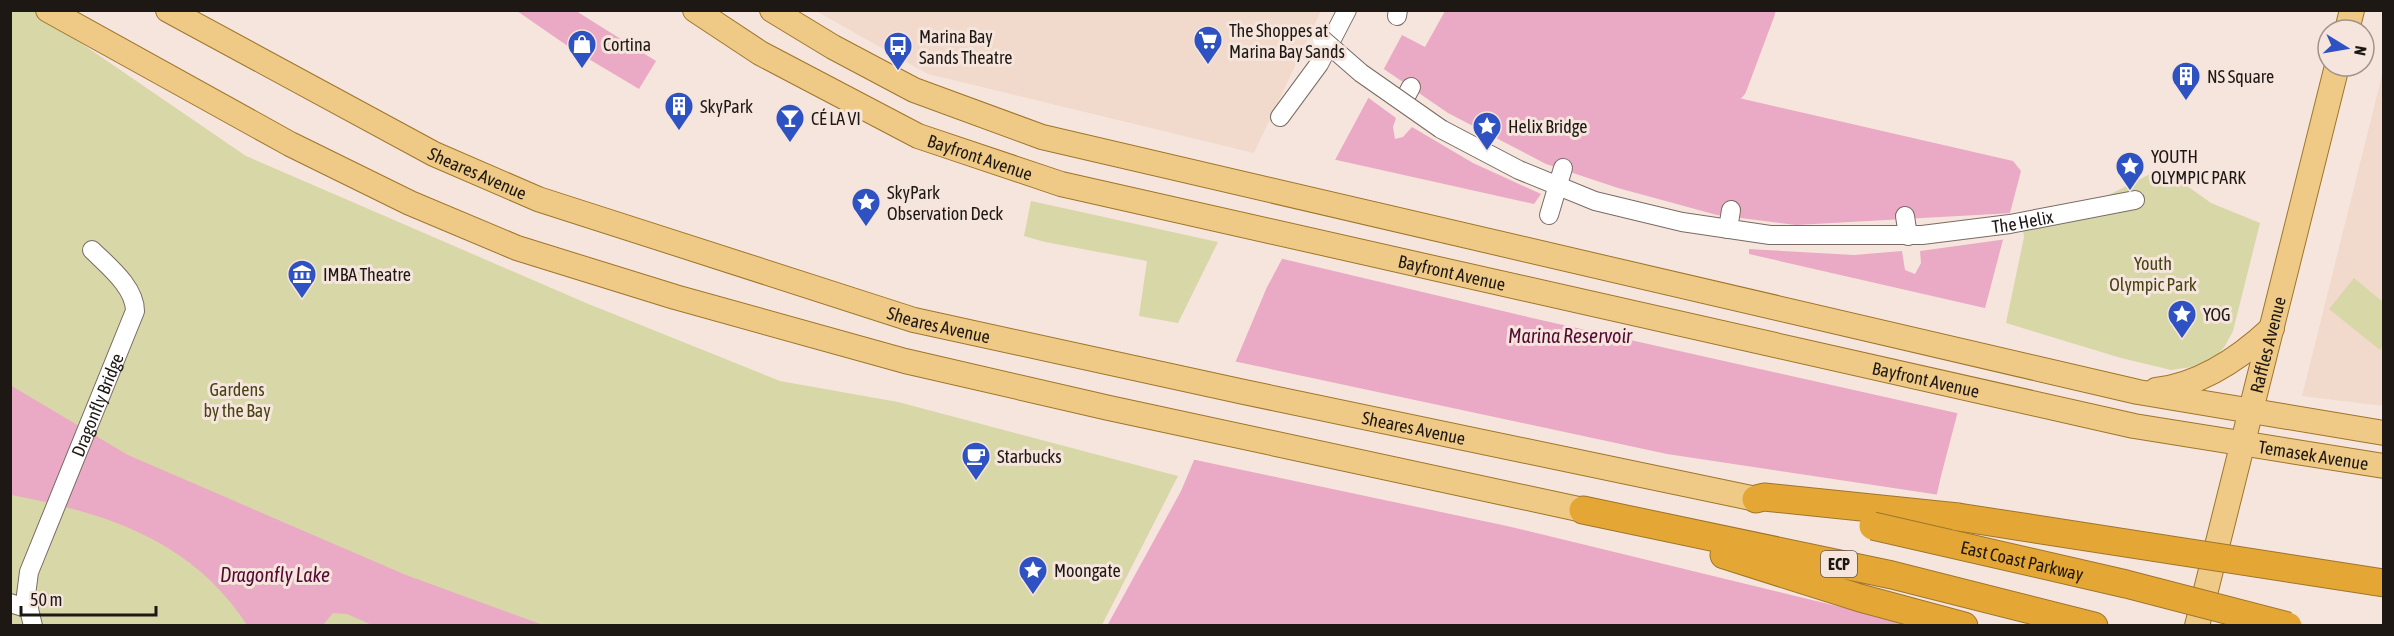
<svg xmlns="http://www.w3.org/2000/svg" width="2394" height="636" font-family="'Asap Condensed',sans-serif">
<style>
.built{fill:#f1d9cc}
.green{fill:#d8d7a8}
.water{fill:#eaaac5}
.pier{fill:#f6e5dc}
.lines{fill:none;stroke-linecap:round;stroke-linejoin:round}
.river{stroke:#eaaac5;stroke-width:33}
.minor-casing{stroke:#796b63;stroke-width:20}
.major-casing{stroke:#9f752a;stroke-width:26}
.highway-casing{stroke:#9f752a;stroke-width:29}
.minor{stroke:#fff;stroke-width:18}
.major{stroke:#efca86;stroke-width:24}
.highway{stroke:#e4a736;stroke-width:27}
.minor-bridge-casing{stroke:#796b63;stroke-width:20;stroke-linecap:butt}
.highway-bridge-casing{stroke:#9f752a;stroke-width:29;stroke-linecap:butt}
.minor-bridge{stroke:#fff;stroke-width:18}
.highway-bridge{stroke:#e4a736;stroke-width:27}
.labels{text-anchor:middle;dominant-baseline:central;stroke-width:6;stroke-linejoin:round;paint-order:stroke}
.shield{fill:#f6e5dc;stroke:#5f5651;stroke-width:1.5}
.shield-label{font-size:16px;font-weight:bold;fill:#1e1815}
.poi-label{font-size:18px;fill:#1e1815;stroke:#f6e5dc;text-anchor:start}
.street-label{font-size:18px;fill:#1e1815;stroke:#f6e5dc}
.park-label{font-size:18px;fill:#464414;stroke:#f6e5dc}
.water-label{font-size:20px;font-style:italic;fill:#540934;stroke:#f6e5dc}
</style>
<rect width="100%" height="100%" fill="#f6e5dc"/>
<path class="built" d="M816,11H1321L1254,153L928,74Z
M2383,71V406L2302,396Z"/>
<path class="green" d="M10,11H34L246,156L586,303L780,381L898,402L1178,476L1102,625H11Z
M2162,168L2211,203L2260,223L2233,331L2225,346L2215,358L2198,366L2171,370L2121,358L2006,323L2024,237L2023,230L2069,215Z
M1031,201L1218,242L1178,323L1139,316L1147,261L1045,242L1024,236Z
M2354,278L2383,302V346L2380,350L2329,309Z"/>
<path class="water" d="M517,11H576L656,61L639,89L572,49Z
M1445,11H1751L1739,98L2013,161L2021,171L1941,476L1907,625L1107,626L1181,491L1267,287L1402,35L1425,47Z
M10,385L128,455L406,575L543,625H372L347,614L333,613L323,625H247C192,540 106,513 11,495Z"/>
<path class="pier" d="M1381,67L1448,113L1546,164L1618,188L1717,215L1796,225L2013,213L2007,239L1920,251L1921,263L1915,274L1905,270L1902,251L1854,255L1749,249V254L1989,309L1961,414L1532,318L1279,258L1332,159L1534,204L1541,194L1473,163L1412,127L1403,137L1395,139L1393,127L1396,118L1366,96Z
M1233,361L1667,454L1940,495L1910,626L1878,616L1507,526L1191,459Z"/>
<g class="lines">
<path class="river" d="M1731,85L1759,10"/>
<g class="minor-casing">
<g id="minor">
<path d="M1397,16L1398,10"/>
<path d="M1403,102L1411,87"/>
<path d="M1280,117L1319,64L1347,10"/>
<path id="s1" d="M1441,129L1519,170L1595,201L1682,222L1770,235H1922L2010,224L2135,200"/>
<path d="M1549,215L1563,168"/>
<path d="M1905,216L1908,236"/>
<path d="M1728,229L1731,210"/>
<path d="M10,603L29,609L33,626"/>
<path id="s2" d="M29,609L26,595L29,572L135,311C135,287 108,266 92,250"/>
</g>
</g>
<g class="major-casing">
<g id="major">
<path d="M48,10L290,144L410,203L517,248L675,297L905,361L1109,408L1583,510"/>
<path id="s3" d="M168,10L434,154L538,199L914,320L1244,392L1756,499"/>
<path id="s4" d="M695,10L760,53L918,136L1061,184L2134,426L2384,466"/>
<path d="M772,10L833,47L914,90L1042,137L2138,392L2384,433"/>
<path d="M2347,30L2352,10"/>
<path d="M2156,390C2200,385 2240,358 2272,328"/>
<path id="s5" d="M2197,626L2337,66"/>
</g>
</g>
<g class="highway-casing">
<path id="highway" d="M1756,499L1764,497L1958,517
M1583,510L1892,575L2094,626
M1724,555L1860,598L1964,626"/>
</g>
<use href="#minor" class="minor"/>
<use href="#major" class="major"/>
<use href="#highway" class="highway"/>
<g class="minor-bridge-casing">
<path id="minor-bridge" d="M1322,39L1361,73L1441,129"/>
</g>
<g class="highway-bridge-casing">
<g id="highway-bridge">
<path d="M1958,517L2384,583"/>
<path id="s6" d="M1873,526L2126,584L2288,626"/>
</g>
</g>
<use href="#minor-bridge" class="minor-bridge"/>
<use href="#highway-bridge" class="highway-bridge"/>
</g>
<defs>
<g id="supermarket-pin" transform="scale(1.5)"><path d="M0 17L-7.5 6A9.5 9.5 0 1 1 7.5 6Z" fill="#2e52c2" stroke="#f6e5dc"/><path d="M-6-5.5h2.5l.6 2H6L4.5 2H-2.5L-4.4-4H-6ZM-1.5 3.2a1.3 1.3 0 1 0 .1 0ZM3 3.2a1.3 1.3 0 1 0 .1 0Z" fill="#fff"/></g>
<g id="shop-pin" transform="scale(1.5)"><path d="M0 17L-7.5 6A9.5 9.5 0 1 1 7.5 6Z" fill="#2e52c2" stroke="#f6e5dc"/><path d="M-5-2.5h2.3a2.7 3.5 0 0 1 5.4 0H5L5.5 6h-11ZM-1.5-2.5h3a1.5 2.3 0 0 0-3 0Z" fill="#fff"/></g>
<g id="bus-pin" transform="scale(1.5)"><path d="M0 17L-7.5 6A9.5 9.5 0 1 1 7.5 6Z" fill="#2e52c2" stroke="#f6e5dc"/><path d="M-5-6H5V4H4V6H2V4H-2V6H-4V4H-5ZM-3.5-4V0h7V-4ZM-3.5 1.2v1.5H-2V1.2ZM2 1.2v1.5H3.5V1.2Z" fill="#fff"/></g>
<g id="building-pin" transform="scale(1.5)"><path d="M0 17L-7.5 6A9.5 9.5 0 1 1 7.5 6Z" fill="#2e52c2" stroke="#f6e5dc"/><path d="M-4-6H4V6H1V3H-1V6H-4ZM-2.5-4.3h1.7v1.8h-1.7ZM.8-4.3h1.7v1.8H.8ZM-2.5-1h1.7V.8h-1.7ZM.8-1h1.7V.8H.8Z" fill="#fff"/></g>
<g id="bar-pin" transform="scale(1.5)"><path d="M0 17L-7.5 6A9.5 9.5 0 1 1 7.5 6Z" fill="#2e52c2" stroke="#f6e5dc"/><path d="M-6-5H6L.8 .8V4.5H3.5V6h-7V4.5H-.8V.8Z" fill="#fff"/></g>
<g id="sight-pin" transform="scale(1.5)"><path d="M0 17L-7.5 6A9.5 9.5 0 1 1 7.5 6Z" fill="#2e52c2" stroke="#f6e5dc"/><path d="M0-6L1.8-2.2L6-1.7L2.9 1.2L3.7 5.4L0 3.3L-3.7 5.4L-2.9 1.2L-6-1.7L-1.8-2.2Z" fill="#fff"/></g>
<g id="museum-pin" transform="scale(1.5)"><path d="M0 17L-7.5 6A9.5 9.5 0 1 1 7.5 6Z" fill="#2e52c2" stroke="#f6e5dc"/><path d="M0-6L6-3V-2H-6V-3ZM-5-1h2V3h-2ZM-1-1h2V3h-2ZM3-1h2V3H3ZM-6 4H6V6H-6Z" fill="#fff"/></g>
<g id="cafe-pin" transform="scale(1.5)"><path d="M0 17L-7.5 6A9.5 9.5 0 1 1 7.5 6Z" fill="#2e52c2" stroke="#f6e5dc"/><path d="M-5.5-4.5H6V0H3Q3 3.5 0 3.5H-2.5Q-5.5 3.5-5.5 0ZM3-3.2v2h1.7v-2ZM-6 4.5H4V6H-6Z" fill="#fff"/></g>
</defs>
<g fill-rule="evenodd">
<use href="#supermarket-pin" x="1208" y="40"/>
<use href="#shop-pin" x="582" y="44"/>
<use href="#bus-pin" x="898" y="46"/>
<use href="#building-pin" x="2186" y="76"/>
<use href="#building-pin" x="679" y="106"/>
<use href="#bar-pin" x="790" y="118"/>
<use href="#sight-pin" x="1487" y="126"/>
<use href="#sight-pin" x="2130" y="166"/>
<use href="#sight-pin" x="866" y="202"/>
<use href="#museum-pin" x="302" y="274"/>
<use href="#sight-pin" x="2182" y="314"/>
<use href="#cafe-pin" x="976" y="456"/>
<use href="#sight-pin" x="1033" y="570"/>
</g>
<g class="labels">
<rect class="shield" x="1821" y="551" width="36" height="26" rx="4.5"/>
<g class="shield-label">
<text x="1839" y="564">ECP</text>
</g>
<g class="poi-label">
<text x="1229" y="30">The Shoppes at<tspan x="1229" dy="21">Marina Bay Sands</tspan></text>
<text x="919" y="36">Marina Bay<tspan x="919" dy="21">Sands Theatre</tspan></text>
<text x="603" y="44">Cortina</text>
<text x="2207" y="76">NS Square</text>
<text x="700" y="106">SkyPark</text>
<text x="811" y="118">CÉ LA VI</text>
<text x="1508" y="126">Helix Bridge</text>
<text x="2151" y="156">YOUTH<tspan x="2151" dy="21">OLYMPIC PARK</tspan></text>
<text x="887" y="192">SkyPark<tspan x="887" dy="21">Observation Deck</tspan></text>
<text x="323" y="274">IMBA Theatre</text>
<text x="2203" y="314">YOG</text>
<text x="997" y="456">Starbucks</text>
<text x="1054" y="570">Moongate</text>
</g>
<g class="street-label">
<text stroke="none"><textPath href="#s4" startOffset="322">Bayfront Avenue</textPath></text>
<text stroke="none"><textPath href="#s3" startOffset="350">Sheares Avenue</textPath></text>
<text stroke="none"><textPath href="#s1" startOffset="602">The Helix</textPath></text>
<text stroke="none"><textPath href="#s4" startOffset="808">Bayfront Avenue</textPath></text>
<text stroke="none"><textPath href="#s3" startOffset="836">Sheares Avenue</textPath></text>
<text stroke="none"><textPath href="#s5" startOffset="290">Raffles Avenue</textPath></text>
<text stroke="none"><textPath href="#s4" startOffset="1294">Bayfront Avenue</textPath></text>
<text stroke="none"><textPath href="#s2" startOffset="218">Dragonfly Bridge</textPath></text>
<text stroke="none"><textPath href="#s3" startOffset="1322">Sheares Avenue</textPath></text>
<text stroke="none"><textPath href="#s4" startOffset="1689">Temasek Avenue</textPath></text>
<text stroke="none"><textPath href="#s6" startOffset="153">East Coast Parkway</textPath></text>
</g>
<g class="park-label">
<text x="2153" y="263">Youth<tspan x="2153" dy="21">Olympic Park</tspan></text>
<text x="237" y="389">Gardens<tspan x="237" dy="21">by the Bay</tspan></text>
</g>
<g class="water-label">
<text x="1570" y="335">Marina Reservoir</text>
<text x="275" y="574">Dragonfly Lake</text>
</g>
</g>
<rect width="2394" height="636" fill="none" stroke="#1e1815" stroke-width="24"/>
<g transform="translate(2346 48) rotate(101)"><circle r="28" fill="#f6e5dc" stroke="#a0938c" stroke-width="1.5"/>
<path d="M0-4.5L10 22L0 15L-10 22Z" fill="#2e52c2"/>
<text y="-9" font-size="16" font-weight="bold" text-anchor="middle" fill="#1e1815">N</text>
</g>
<path d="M21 606v9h135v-9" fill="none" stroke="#1e1815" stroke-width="3"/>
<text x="30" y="606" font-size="18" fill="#1e1815" stroke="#f6e5dc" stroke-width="4.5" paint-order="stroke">50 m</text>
</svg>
